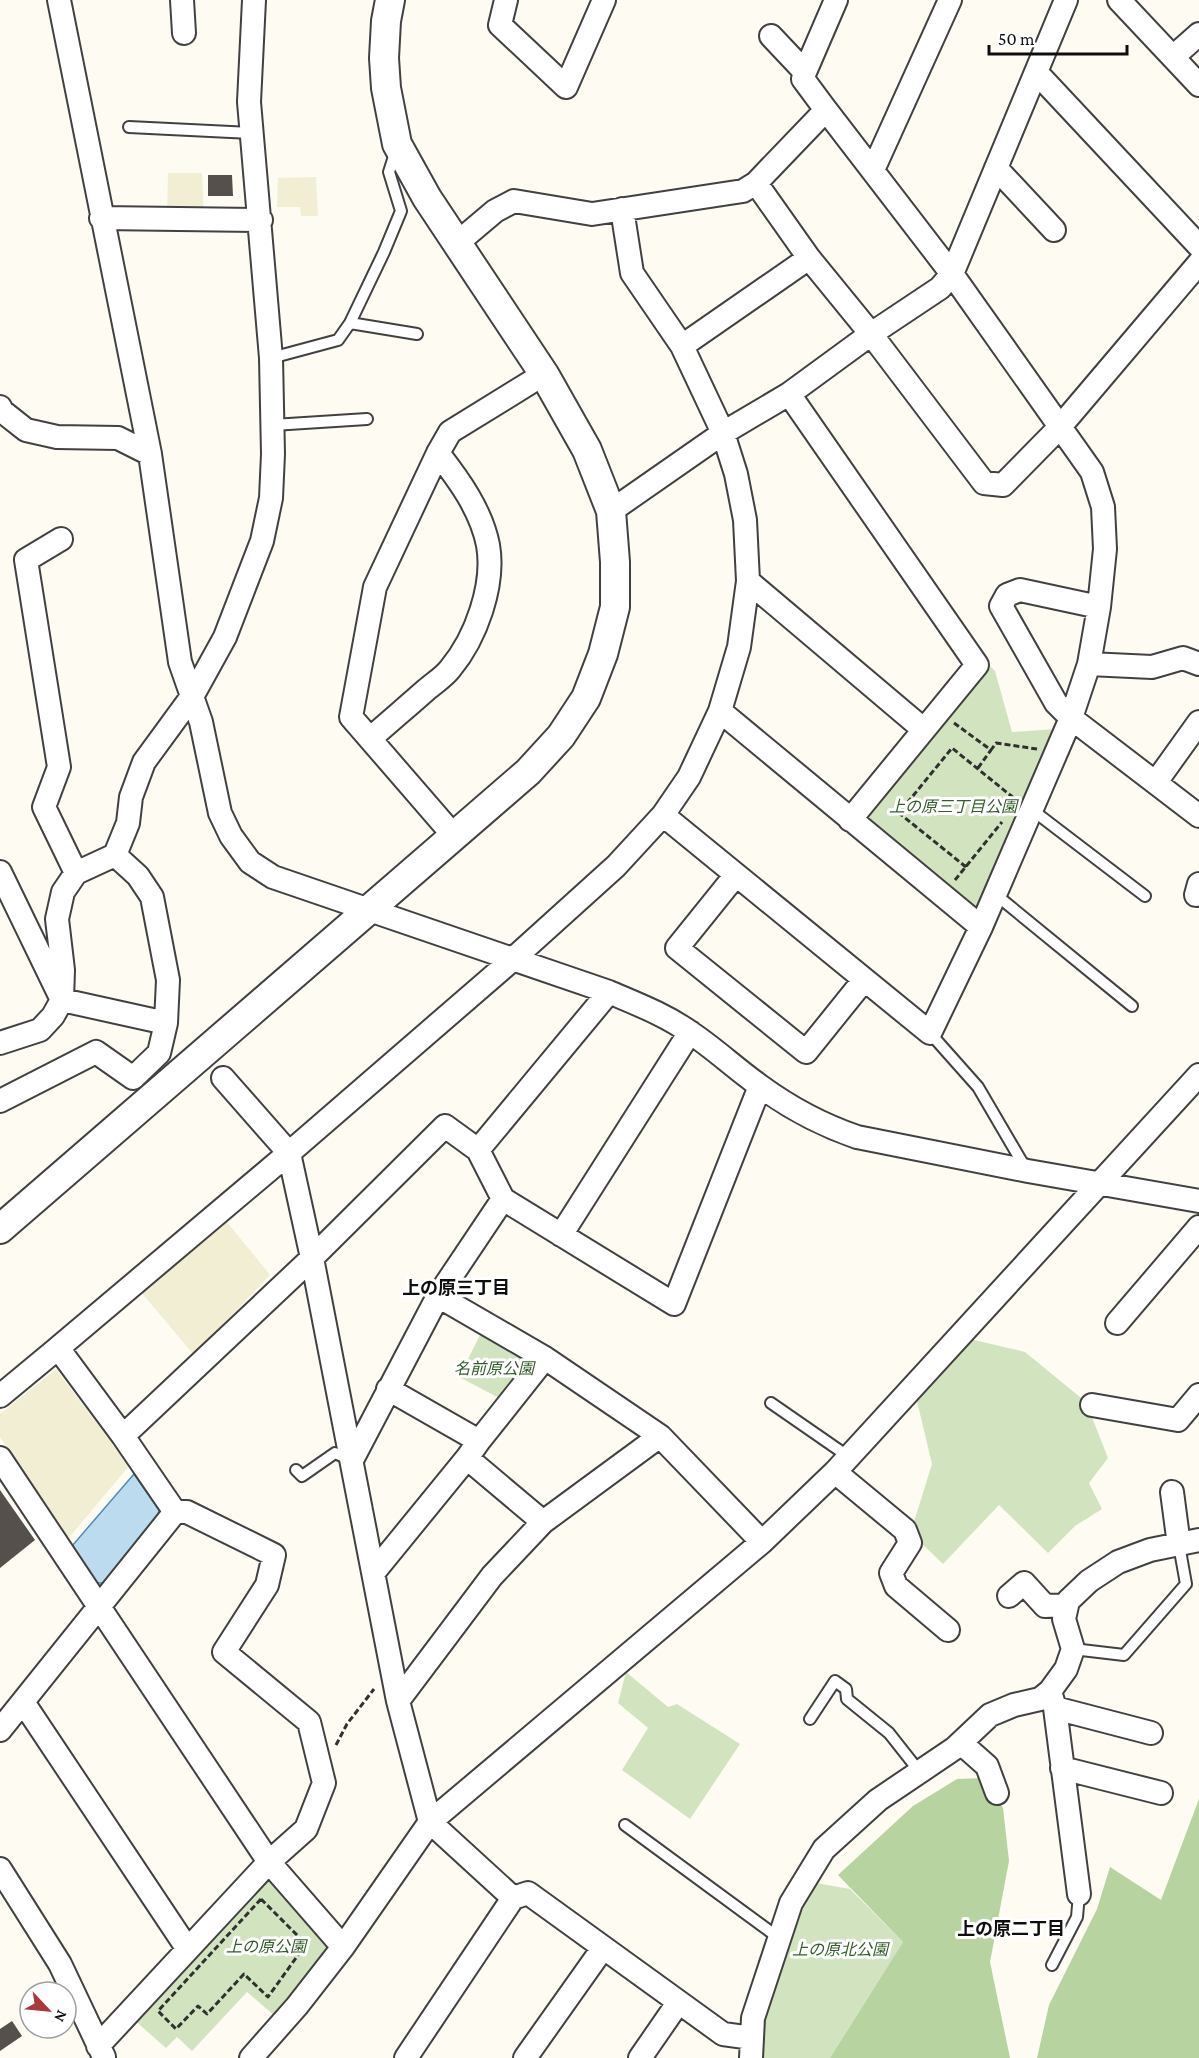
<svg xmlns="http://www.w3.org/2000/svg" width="1199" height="2058" font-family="'Crimson Pro','Noto Sans JP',serif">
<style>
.farmland{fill:#f1eed4}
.green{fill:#d2e4bf}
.forest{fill:#b6d3a0}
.water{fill:#bcdbee;stroke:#4d8ebc;stroke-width:1.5}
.building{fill:#56504c}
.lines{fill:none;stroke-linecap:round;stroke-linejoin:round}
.service-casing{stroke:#414141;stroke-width:14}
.minor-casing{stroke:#414141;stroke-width:26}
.tertiary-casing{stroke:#414141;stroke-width:32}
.path{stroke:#303030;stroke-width:3;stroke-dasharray:6 3;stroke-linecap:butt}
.service{stroke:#fff;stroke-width:10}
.minor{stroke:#fff;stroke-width:22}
.tertiary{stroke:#fff;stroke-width:28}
.labels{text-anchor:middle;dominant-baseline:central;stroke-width:6;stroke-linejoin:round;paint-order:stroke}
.park-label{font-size:16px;font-style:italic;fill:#315e27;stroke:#fff}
.neighbourhood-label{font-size:18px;font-weight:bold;fill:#0e0e0e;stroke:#fff}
</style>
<rect width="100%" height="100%" fill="#fdfbf2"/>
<path class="farmland" d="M168,173H202L204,218L167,217Z
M316,177L318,216H301L300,207H277L278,178Z
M226,1221L270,1275L194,1355L140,1291Z
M56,1369L129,1466L67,1540L0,1437V1414Z"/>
<path class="green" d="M987,663L995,671L1012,732L1056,729L981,905L970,907L861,816Z
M481,1333L531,1361L503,1400L459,1377Z
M970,1339L1025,1352L1086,1402L1108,1458L1089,1483L1102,1509L1075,1526L1048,1553L999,1505L943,1564L917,1539L912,1528L932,1464L916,1397Z
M626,1672L668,1707L677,1704L740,1744L690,1819L622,1770L648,1728L618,1703Z
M263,1877L275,1882L330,1946L276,2017L247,1992L192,2051L177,2037L166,2048L132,2018Z
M816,1883L850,1889L903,1942L830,2058H762L761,2017L782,1968L804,1894Z"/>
<path class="forest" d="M984,1778L1003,1808L1009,1861L990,1962L1010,2058H830L903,1942L838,1875L913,1806L957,1779Z
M1199,1799V2058H1037L1049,2005L1097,1909L1110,1867L1161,1900Z"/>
<path class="water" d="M134,1474L159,1510L158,1516L103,1583H94L72,1546Z"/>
<path class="building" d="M208,175H232L233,196H208Z
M0,1490L35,1540L0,1568Z
M12,2021L22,2036L0,2051V2029Z"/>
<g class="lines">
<g class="service-casing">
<path id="service" d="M129,127L251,133
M350,323L417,334
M271,358L338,340L350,323L384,252L401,211L389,172L396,150
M273,425L367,419
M1031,809L1145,896
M995,894L1132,1006
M930,1033L978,1087L1026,1169
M771,1403L849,1457
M296,1470L302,1476L335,1453L351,1460
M1073,1649L1124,1655L1186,1584L1179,1545
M810,1719L835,1681L846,1689L847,1699L889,1733L919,1771
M625,1825L779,1938
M1052,1965L1077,1917L1079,1894"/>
</g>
<g class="minor-casing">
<path id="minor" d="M59,0L150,454L180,662L201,722L220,813L231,836L250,862L273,877L609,992C637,1004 666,1015 691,1033C715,1049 736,1069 760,1086C790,1108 822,1125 857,1137L1028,1171L1199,1201
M182,0L184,33
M506,0L500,25L566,87L604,0
M1119,0L1199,85
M771,36L805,72L803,79L826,110
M1173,57L1199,34
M805,72L836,0
M1036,72L1199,246
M996,168L1054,230
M873,170L950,0
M756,183L809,258
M101,218L261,220
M456,244L495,211L514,201L592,214L743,191L756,183L826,110L952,274L1092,472L1103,507L1105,549L1099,607L1089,664L1071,718L1056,703L1001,606L1007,595L1020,590L1099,607
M682,346L809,258L871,334L984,483L1003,485L1059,428L1199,263
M789,394L977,665L850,820
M0,407L2,411L26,430L57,437L118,438L150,454
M611,511L723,433L789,394L871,334L940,288L952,274L1066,0
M61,539L26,560L59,767L44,807L76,873
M748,581L923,729
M1089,664L1152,667L1183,658L1199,664
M720,711L981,927
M371,738C389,722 408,706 426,690C434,683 444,677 450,669C476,638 495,585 488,545C481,510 459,480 438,453
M1156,782L1199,722
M663,815L930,1033L981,927L1071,718L1199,816
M454,836L351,717L375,587L438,453L450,432L544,374
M0,872L62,1000L166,1023
M735,876L677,948L806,1052L864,980
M1196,895L1199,884
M0,1043L40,1030L53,1016L62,1000L63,970L57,919L63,892L76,873L115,855L128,823L131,797L144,762L193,695L225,637L262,541L271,498L273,454L271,358L249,102L254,0
M0,1101L96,1052L133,1078L159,1053L166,1023L168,980L152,897L138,876L115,855
M478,1150L609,992
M561,1235L690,1032
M438,1296L545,1358L660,1436L762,1542
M1117,1323L1199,1227
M58,1348L289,1153L223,1078
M388,1389L479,1441
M0,1396L58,1348L123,1436L312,1258L445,1126L478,1150L503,1199L674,1304L760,1086
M1092,1405L1178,1420L1199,1395
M123,1436L175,1512
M0,1458L269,1862L343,1947
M467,1458L543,1522
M352,1460L438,1296L503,1199
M835,1472L905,1530L910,1543L891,1573L896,1586L948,1630
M1172,1492L1179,1545
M374,1572L467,1458L479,1441L545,1358
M1009,1596L1024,1583L1045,1606L1067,1605
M1050,1691L1055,1708L1079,1894
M398,1701L492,1576L543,1522L660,1436
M23,1702L187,1948
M1055,1708L1151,1733
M0,1730L175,1512
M961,1743L987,1766L997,1793
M1062,1768L1161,1793
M0,1869L60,1964L104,2057
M513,1898L430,1822L398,1701L312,1258L289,1153L512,960L616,866L663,815L689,777L720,711L739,647L748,581L745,520L736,474L723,433L682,346L632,273L622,209
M98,2046L269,1862L306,1829L324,1783L309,1722L224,1652L267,1585L274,1555L187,1512H175
M251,2058L297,2006L343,1947L430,1822L762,1542L835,1472L1199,1075
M406,2058L513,1898L528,1893L723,2034L752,2038
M525,2058L603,1948
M640,2058L678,2003
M751,2058L753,2018L791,1903L824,1849L878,1800L955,1748L990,1715L1014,1705L1040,1699L1050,1691L1066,1669L1073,1649L1064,1619L1068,1601L1089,1581L1118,1562L1150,1550L1199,1540"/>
</g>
<g class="tertiary-casing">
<path id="tertiary" d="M0,1229L528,772L561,736L586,698L603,654L615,607V562L611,511L587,450L544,374L427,198L397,144L386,88L384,58L386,21L390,0"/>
</g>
<path class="path" d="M954,723L991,750L996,743L1037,749
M978,768L991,750
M966,867L899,813L952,748L1015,799
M955,880L1002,822
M336,1745L347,1724L374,1689
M261,1899L306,1944L268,1997L244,1974L207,2014L198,2006L176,2029L158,2011Z"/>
<use href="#service" class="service"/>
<use href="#minor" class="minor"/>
<use href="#tertiary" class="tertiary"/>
</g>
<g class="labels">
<g class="park-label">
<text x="953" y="806">上の原三丁目公園</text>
<text x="494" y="1368">名前原公園</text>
<text x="266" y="1946">上の原公園</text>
<text x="840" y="1949">上の原北公園</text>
</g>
<g class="neighbourhood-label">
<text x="456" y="1288">上の原三丁目</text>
<text x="1011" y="1929">上の原二丁目</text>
</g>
</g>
<g transform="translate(48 2010) rotate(116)"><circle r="28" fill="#ffffff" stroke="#9f9f9f" stroke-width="1.5"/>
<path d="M0-4.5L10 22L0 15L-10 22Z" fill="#ad383c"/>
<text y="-9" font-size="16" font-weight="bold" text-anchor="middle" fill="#0e0e0e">N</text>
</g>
<path d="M989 45v9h138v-9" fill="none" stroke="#0e0e0e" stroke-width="3"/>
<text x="998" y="45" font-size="18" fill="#0e0e0e" stroke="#ffffff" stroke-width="4.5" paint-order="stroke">50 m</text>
</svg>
